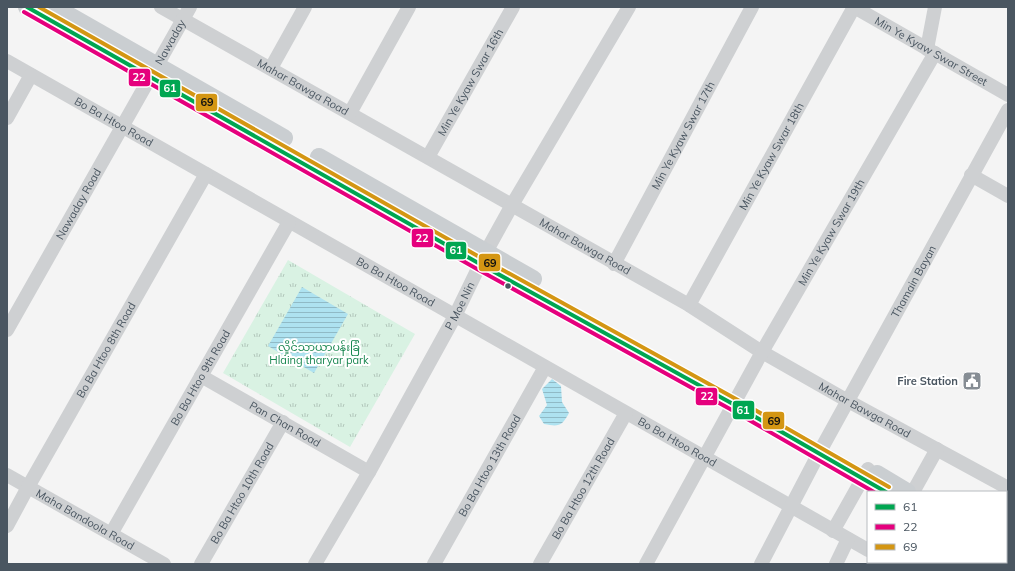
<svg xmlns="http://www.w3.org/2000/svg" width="1015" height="571" font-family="Mulish,'Noto Sans Myanmar',sans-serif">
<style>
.park{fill:url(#park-tufts)}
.water{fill:url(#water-rules)}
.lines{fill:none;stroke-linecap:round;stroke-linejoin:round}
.minor{stroke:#ced0d2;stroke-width:14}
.major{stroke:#caced1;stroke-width:18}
.bus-1-casing{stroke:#fff;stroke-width:7}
.bus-2-casing{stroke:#fff;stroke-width:7}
.bus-3-casing{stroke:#fff;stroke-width:7}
.bus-1{stroke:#00a651;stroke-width:4}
.bus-2{stroke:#e5007d;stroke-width:4}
.bus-3{stroke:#d49613;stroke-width:4}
.bus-dot{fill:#4a5661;stroke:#fff;stroke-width:1.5}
.labels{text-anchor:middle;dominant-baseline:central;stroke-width:4;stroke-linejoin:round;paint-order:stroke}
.street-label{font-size:11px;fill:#4a5661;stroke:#fff}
.park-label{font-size:11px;fill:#17864f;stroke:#fff}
.poi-label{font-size:11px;font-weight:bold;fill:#4a5661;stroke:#fff;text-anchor:end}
.line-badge{stroke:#fff;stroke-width:1.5}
.badge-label{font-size:11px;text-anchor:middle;font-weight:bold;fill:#fff}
.pale-badge-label{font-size:11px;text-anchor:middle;font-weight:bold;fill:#111}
</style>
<defs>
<pattern id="park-tufts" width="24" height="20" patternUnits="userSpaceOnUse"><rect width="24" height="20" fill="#d9f2e3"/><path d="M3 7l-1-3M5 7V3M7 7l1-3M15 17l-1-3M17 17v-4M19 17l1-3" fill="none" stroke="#b2c7bb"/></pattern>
<pattern id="water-rules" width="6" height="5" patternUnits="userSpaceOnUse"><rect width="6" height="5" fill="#aee2f0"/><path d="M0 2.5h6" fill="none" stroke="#90bac6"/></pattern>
</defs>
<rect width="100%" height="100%" fill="#f4f4f4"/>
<path class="park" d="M288,260L415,334L350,447L223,373Z"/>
<path class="water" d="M302,287L348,314L314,373L268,346Z
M552,379L561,386L562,402L569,413C562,426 559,427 544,424L539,416L547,405L542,389Z"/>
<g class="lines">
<g class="minor">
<path id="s1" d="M161,7L689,305L762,352L848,401L1008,488"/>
<path id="s2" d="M854,7L1008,95"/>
<path d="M927,49L935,7"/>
<path id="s3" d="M7,61L868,550"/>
<path d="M271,68L305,7"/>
<path d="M350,113L409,7"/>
<path d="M7,118L31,75"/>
<path id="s4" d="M428,157L513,7"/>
<path d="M971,175L1008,196"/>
<path id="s5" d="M614,264L752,7"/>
<path id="s6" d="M689,305L854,7"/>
<path id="s7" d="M7,330L190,7"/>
<path id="s8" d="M201,376L369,472"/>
<path id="s9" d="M7,475L164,564"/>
<path d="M913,492L937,449"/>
<path id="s10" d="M7,526L28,487L206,174"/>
<path d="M833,531L868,469"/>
<path id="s11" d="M111,534L289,222"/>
<path d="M889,562L892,564"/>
<path id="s12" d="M201,564L283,422"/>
<path id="s13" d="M315,564L369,472L455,316L486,252L512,205L629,7"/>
<path id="s14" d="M434,564L545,367"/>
<path id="s15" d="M540,564L626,413"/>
<path id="s16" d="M646,564L762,352L935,53"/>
<path id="s17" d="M761,564L819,453L1008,110"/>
<path d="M836,564L848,539"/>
</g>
<path class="major" d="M27,7L480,264L733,404L886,492
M54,7L284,138
M319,157L533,279
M877,474L907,492
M1006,560L1008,562"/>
<g class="bus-1-casing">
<path id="bus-1" d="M27,7L480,264L733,404L886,492"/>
</g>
<g class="bus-2-casing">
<path id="bus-2" d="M24,12L477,269L730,409L874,492"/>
</g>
<g class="bus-3-casing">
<path id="bus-3" d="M39,7L483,259L736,399L889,487"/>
</g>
<use href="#bus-1" class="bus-1"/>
<use href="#bus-2" class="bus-2"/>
<use href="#bus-3" class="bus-3"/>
</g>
<defs>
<g id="civic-square" transform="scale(1)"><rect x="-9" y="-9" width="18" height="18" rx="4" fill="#868d94" stroke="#fff"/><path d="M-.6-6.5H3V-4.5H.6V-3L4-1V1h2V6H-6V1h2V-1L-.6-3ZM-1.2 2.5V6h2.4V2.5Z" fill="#fff"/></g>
</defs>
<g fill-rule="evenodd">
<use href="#civic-square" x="972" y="381"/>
</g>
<circle class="bus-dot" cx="508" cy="286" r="3.5"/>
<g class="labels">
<g class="street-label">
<text stroke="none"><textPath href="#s7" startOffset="331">Nawaday</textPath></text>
<text stroke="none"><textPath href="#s2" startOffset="89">Min Ye Kyaw Swar Street</textPath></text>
<text stroke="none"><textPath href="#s4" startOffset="86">Min Ye Kyaw Swar 16th</textPath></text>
<text stroke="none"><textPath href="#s1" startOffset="163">Mahar Bawga Road</textPath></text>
<text stroke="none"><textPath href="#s3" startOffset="123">Bo Ba Htoo Road</textPath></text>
<text stroke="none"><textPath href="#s5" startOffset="146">Min Ye Kyaw Swar 17th</textPath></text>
<text stroke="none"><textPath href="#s6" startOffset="170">Min Ye Kyaw Swar 18th</textPath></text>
<text stroke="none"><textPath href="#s7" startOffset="145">Nawaday Road</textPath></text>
<text stroke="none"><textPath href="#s16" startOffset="380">Min Ye Kyaw Swar 19th</textPath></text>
<text stroke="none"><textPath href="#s1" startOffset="487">Mahar Bawga Road</textPath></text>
<text stroke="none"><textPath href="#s3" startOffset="447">Bo Ba Htoo Road</textPath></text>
<text stroke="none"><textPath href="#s17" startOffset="321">Thamain Bayan</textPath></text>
<text stroke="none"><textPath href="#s13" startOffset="296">P Moe Nin</textPath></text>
<text stroke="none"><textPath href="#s10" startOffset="202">Bo Ba Htoo 8th Road</textPath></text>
<text stroke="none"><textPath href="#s11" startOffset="180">Bo Ba Htoo 9th Road</textPath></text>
<text stroke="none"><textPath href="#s1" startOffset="811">Mahar Bawga Road</textPath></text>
<text stroke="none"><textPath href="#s8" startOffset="97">Pan Chan Road</textPath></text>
<text stroke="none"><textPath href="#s3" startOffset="771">Bo Ba Htoo Road</textPath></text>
<text stroke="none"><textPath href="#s14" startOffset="113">Bo Ba Htoo 13th Road</textPath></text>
<text stroke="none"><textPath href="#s15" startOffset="87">Bo Ba Htoo 12th Road</textPath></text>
<text stroke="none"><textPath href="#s12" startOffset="82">Bo Ba Htoo 10th Road</textPath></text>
<text stroke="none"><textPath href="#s9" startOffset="90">Maha Bandoola Road</textPath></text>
</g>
<g class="park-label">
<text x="319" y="347">လှိုင်သာယာပန်းခြံ<tspan x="319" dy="13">Hlaing tharyar park</tspan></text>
</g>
<g class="poi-label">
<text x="958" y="381">Fire Station</text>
</g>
</g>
<g class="line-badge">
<rect x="128" y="68" width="23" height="19" rx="4" fill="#e5007d"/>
<rect x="159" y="79" width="22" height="19" rx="4" fill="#00a651"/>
<rect x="195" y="93" width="23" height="19" rx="4" fill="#d49613"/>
<rect x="411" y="228" width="23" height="20" rx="4" fill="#e5007d"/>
<rect x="445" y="241" width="22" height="19" rx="4" fill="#00a651"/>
<rect x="478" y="253" width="23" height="19" rx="4" fill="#d49613"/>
<rect x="695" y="387" width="23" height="19" rx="4" fill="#e5007d"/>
<rect x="732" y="400" width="23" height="20" rx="4" fill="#00a651"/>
<rect x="762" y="411" width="23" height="19" rx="4" fill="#d49613"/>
</g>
<g class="badge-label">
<text x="139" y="81">22</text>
<text x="170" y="92">61</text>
<text x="422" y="242">22</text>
<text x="456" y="254">61</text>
<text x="707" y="400">22</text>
<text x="743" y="414">61</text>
</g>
<g class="pale-badge-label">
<text x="207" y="106">69</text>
<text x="490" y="267">69</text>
<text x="774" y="425">69</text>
</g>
<rect width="1015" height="571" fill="none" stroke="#4a5661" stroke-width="16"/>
<rect x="867" y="491" width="140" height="72" fill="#ffffff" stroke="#b7bbc0"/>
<rect x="875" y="504" width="20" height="6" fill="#00a651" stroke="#b7bbc0"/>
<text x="903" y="511" font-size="12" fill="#4a5661">61</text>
<rect x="875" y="524" width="20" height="6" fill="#e5007d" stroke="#b7bbc0"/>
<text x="903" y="531" font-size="12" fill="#4a5661">22</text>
<rect x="875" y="544" width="20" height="6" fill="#d49613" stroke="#b7bbc0"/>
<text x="903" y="551" font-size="12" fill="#4a5661">69</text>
</svg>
